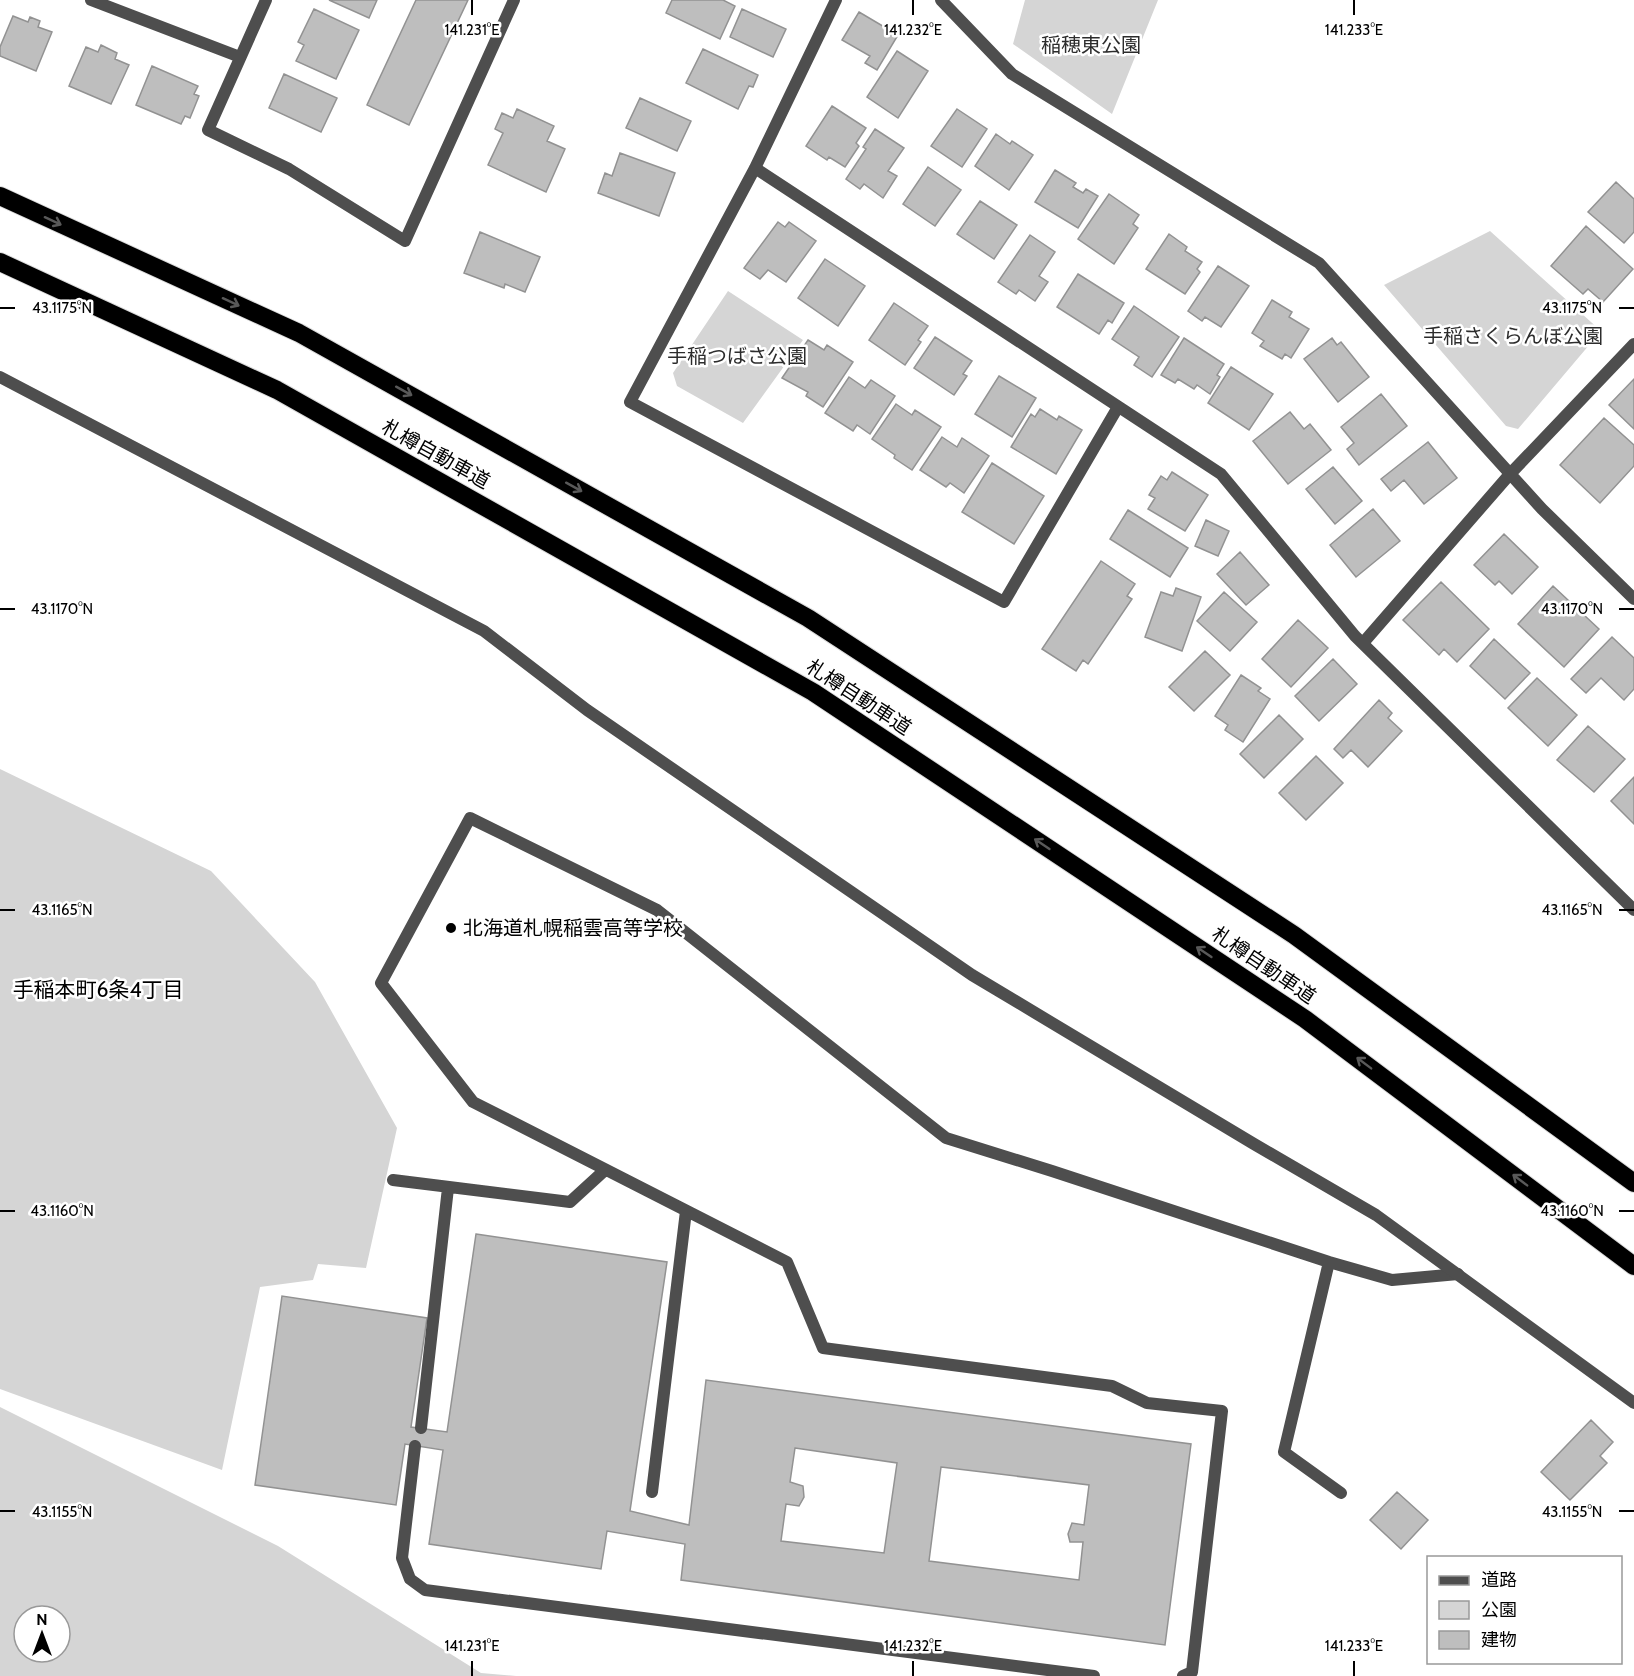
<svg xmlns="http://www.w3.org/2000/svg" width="1634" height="1676" font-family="Cabin,'Noto Sans JP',sans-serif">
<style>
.green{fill:#d5d5d5;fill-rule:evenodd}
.building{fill:#bebebe;stroke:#929292;stroke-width:1.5;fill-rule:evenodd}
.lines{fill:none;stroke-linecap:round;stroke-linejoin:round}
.highway-casing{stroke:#dbdbdb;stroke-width:20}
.lane{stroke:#4e4e4e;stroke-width:12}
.street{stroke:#4e4e4e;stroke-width:12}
.highway{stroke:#000;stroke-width:18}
.oneway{stroke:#595959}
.ticks{fill:none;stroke:#000;stroke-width:2}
.poi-dot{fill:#000;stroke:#fff;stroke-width:2}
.labels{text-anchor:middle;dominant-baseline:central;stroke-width:5;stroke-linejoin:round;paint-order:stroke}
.park-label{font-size:20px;fill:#2c2c2c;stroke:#fff}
.street-label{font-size:20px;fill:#000;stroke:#fff}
.poi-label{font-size:20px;fill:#000;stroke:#fff;text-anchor:start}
.neighbourhood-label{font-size:21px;fill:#000;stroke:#fff}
.ticks-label{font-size:15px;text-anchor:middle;fill:#000;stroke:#fff;stroke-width:5;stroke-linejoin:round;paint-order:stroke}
</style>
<rect width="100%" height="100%" fill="#fff"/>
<path class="green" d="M1025,0H1158L1112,114L1013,44Z
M1490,231L1601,331L1518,429L1506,426L1384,285Z
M728,291L803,340L743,423L677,386L673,373Z
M0,769L211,871L315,982L397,1128L366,1268L318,1264L313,1280L260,1287L222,1470L0,1389Z
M0,1407L278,1546L481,1673L516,1676H0ZM24,1616H60V1652H24Z"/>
<path class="building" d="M329,0H377L369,18Z
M416,0H468L409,125L367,105Z
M672,0H723L735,6L720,39L666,13Z
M314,9L359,30L336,79L296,61L304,45L298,42Z
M742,9L786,29L773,57L730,37Z
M859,12L898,35L877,70L865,63L870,56L842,40Z
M13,16L28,22L30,17L40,21L38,27L52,32L36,71L0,56V47Z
M101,45L117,53L115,59L129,65L111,104L69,86L86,47L98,52Z
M703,49L758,75L753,87L749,86L738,109L686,83Z
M897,51L928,71L898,118L867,97Z
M152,66L198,86L194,94L199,96L190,118L185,116L181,124L136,105Z
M284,74L337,98L321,132L269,108Z
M640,98L691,121L677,151L626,128Z
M832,106L866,128L856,143L859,146L845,167L829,157L827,160L806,146Z
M517,109L554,126L547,141L565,149L546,192L488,165L503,133L495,129L502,113L513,118Z
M957,109L987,129L962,167L931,146Z
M875,129L904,148L888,171L897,176L883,198L864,184L860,189L846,179L866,149L863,147Z
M996,134L1010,144L1012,141L1033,155L1009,190L975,166Z
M620,153L675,173L659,216L598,193L605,173L612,176Z
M928,167L961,190L935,226L903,204Z
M1055,170L1076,183L1073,187L1083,193L1086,189L1098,196L1078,228L1035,202Z
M1616,182L1634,199V232L1624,243L1588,212Z
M1109,194L1139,215L1133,224L1138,228L1114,264L1078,239Z
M980,201L1017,225L994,259L957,234Z
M778,222L785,227L789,222L816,241L786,282L768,270L760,279L744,268Z
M1586,226L1633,269L1603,302L1588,289L1583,294L1551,266Z
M480,232L540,257L525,292L505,284L504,288L464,273Z
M1169,234L1187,247L1185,251L1202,262L1197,269L1200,272L1185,294L1146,269Z
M1030,235L1055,252L1039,276L1048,282L1035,301L1019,290L1016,294L998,282Z
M825,259L865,286L838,326L798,298Z
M1218,266L1249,286L1221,327L1205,317L1202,321L1188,311Z
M1078,274L1124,303L1112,323L1108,320L1099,334L1057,307Z
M1272,300L1292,312L1289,317L1309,329L1291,358L1285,354L1282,359L1260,346L1264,341L1252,333Z
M894,303L928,326L918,340L921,342L905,365L869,340Z
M1134,306L1179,337L1152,377L1134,365L1139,357L1112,339Z
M935,337L972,361L963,374L967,376L954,395L914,368Z
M1184,338L1224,364L1217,375L1220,377L1210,394L1197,385L1194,389L1178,379L1175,383L1161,375Z
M1332,338L1337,345L1341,342L1369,377L1338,402L1304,359Z
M808,340L824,350L827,345L853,362L823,407L806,396L808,392L782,378Z
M1231,367L1273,394L1249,430L1208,403Z
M999,376L1036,398L1012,437L975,414Z
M849,377L865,388L871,380L895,396L870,434L857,425L853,431L825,413Z
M1634,379V429L1609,405Z
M1381,394L1407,426L1359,465L1347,449L1354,443L1341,427Z
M896,404L912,415L915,410L941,427L912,470L894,458L895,455L872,439Z
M1040,409L1057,420L1059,416L1082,430L1056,474L1011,447L1031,414L1035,417Z
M1290,412L1304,429L1310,424L1331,450L1288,484L1253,441Z
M1604,418L1634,445V466L1600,503L1560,465Z
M942,437L957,447L962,438L989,456L964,493L950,483L946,487L920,470Z
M1428,442L1457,478L1424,504L1404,480L1391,491L1381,479Z
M992,463L1044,496L1014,544L962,512Z
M1333,467L1362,501L1335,524L1306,489Z
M1172,472L1208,495L1185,531L1148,509L1155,498L1149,495L1161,476L1167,480Z
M1373,509L1400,541L1356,577L1330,545Z
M1128,510L1188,548L1170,577L1110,539Z
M1206,520L1229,531L1218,556L1195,546Z
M1504,534L1538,567L1512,594L1499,581L1495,585L1474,565Z
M1240,552L1269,585L1246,605L1217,574Z
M1101,561L1135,584L1127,596L1132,599L1088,664L1083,660L1076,671L1042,649Z
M1441,582L1489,629L1457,662L1444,649L1439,655L1403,620Z
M1553,586L1599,629L1564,667L1518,624Z
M1176,588L1201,597L1182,651L1145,637L1161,592L1173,596Z
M1224,592L1257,622L1230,651L1197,621Z
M1298,620L1328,648L1291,687L1262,659Z
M1612,637L1634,658V689L1624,700L1601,678L1586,693L1571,679Z
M1494,639L1530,673L1505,699L1470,666Z
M1205,651L1230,675L1194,711L1169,687Z
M1333,659L1357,684L1319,721L1295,696Z
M1241,675L1261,688L1258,691L1270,699L1243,742L1225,730L1228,725L1215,716Z
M1537,678L1577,715L1548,746L1508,708Z
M1379,700L1392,713L1388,718L1402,731L1368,767L1351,750L1343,758L1334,749Z
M1279,715L1303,739L1264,778L1240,754Z
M1588,726L1625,759L1594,792L1557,760Z
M1316,756L1343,783L1306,820L1279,793Z
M1634,777V824L1611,801Z
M476,1234L667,1262L630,1511L689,1525L706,1380L1191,1444L1165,1645L681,1580L685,1544L607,1531L601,1569L429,1544L443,1450L405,1444L396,1505L255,1485L282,1296L427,1318L411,1427L447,1432ZM795,1448L897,1463L884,1553L781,1541L786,1504L799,1506L804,1497L803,1486L790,1482ZM941,1467L1089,1485L1084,1525L1072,1523L1068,1534L1070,1542H1083L1079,1580L929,1561Z
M1591,1420L1613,1442L1600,1456L1607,1463L1570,1500L1541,1472Z
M1397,1492L1428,1520L1401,1549L1370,1520Z"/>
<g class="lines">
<g class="highway-casing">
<path id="highway" d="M0,196L299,333L808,618L1294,935L1634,1183
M0,262L277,390L813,692L1305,1019L1634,1266"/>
</g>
<path class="lane" d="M393,1180L570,1202L605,1170
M1329,1262L1284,1452L1341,1493
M421,1428L448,1188
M415,1446L402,1558L410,1579L425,1590L1094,1676
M652,1492L686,1211
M1183,1676L1192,1672L1222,1411L1147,1403L1112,1386L823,1348L787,1262L473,1102L381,983L470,818L657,910L946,1138L1052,1171L1329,1262L1392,1280L1458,1274"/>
<path class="street" d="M91,0L240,57
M266,0L208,130L289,169L405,241L514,0
M836,0L755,168L630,402L1004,602L1118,407
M941,0L1012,74L1319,263L1542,509L1634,599
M755,168L1221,474L1355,636L1634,910
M0,377L484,631L587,710L972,975L1254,1144L1376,1215L1634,1403
M1363,643L1510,474L1634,344"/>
<use href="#highway" class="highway"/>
</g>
<defs><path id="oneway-shaft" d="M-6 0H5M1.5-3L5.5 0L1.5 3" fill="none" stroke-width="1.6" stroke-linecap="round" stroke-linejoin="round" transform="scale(1.5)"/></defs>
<g class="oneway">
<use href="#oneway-shaft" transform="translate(53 221) rotate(25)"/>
<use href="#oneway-shaft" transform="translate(231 302) rotate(25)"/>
<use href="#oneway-shaft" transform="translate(404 391) rotate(29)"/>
<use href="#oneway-shaft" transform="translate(574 487) rotate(29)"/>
<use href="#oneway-shaft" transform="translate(1042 844) rotate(-146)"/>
<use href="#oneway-shaft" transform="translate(1204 952) rotate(-146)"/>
<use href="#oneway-shaft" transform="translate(1364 1063) rotate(-143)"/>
<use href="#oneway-shaft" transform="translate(1520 1180) rotate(-143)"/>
</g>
<path class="ticks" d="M472,0V15M913,0V15M1354,0V15M0,308H15M1619,308H1634M0,609H15M1619,609H1634M0,910H15M1619,910H1634M0,1211H15M1619,1211H1634M0,1511H15M1619,1511H1634M472,1661V1676M913,1661V1676M1354,1661V1676"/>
<circle class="poi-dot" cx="451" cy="928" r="6"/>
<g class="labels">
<g class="park-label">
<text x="1091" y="45">稲穂東公園</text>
<text x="1513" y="336">手稲さくらんぼ公園</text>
<text x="737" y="356">手稲つばさ公園</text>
</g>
<g class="street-label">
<text transform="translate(436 454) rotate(29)">札樽自動車道</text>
<text transform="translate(859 697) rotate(33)">札樽自動車道</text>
<text transform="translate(1264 965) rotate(34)">札樽自動車道</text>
</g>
<g class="poi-label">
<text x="463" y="928">北海道札幌稲雲高等学校</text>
</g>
<g class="neighbourhood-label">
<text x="98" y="989">手稲本町6条4丁目</text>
</g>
</g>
<g class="ticks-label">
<text x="472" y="35">141.231°E</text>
<text x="913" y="35">141.232°E</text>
<text x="1354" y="35">141.233°E</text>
<text x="62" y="313">43.1175°N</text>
<text x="1572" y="313">43.1175°N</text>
<text x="62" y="614">43.1170°N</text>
<text x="1572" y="614">43.1170°N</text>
<text x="62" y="915">43.1165°N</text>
<text x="1572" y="915">43.1165°N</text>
<text x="62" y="1216">43.1160°N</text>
<text x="1572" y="1216">43.1160°N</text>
<text x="62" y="1517">43.1155°N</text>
<text x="1572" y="1517">43.1155°N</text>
<text x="472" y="1651">141.231°E</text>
<text x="913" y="1651">141.232°E</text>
<text x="1354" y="1651">141.233°E</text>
</g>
<rect x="1427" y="1556" width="195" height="108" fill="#ffffff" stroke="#999999" stroke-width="1.5"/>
<rect x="1439" y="1576" width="30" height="9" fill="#4e4e4e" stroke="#999999" stroke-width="1.5"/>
<text x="1481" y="1586" font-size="18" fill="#000000">道路</text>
<rect x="1439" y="1601" width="30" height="18" fill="#d5d5d5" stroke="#999999" stroke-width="1.5"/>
<text x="1481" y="1616" font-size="18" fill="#000000">公園</text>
<rect x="1439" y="1631" width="30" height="18" fill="#bebebe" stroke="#999999" stroke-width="1.5"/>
<text x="1481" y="1646" font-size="18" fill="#000000">建物</text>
<g transform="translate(42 1634)"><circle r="28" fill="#ffffff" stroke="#999999" stroke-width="1.5"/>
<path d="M0-4.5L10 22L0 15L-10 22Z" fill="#000000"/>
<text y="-9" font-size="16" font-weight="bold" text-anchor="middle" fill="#000000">N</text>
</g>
</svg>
